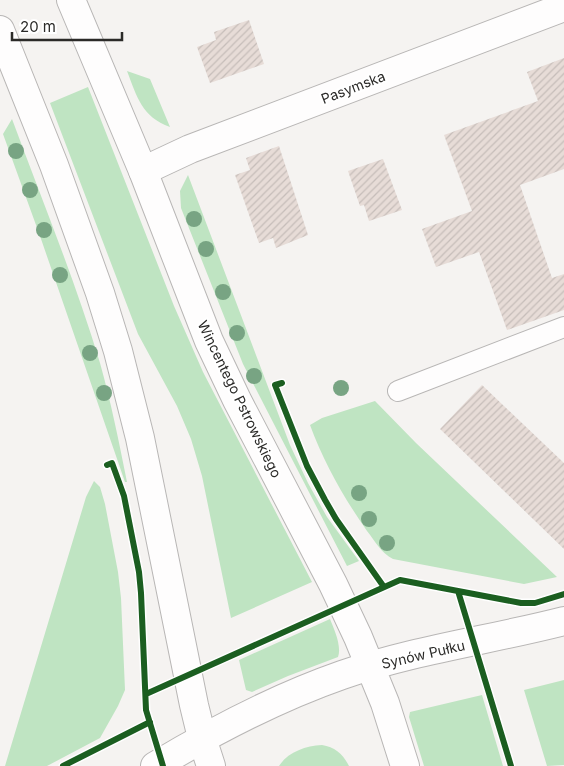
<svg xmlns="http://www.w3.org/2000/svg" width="564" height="766" font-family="Inter,sans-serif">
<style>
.green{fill:#bfe4c2}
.building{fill:url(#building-hatch)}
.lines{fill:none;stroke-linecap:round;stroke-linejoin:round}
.lane-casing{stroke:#b8b6b5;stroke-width:22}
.street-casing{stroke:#b8b6b5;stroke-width:30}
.secondary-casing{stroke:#b8b6b5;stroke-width:30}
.lane{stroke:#fefdfd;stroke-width:20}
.street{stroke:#fefdfd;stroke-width:28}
.secondary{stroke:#fefdfd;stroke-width:28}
.cycleway-casing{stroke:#fff;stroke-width:9}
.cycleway{stroke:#1b5e20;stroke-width:6}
.tree{fill:#78a483}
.labels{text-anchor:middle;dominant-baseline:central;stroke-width:4.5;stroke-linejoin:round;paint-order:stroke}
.street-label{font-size:14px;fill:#2b2a28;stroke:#fff}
</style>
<defs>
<pattern id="building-hatch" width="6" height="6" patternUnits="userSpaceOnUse" patternTransform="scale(1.25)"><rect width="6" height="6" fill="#e7dcd7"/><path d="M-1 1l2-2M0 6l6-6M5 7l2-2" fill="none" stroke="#c6bdb9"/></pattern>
</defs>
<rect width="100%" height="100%" fill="#f5f3f1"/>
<path class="green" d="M127,71L150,79L170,127C142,117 137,97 127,71Z
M88,87L174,306L203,372L312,582L231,618L202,476L191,439L177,406L138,334L50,103Z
M12,119C42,200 75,280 100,363C111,402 119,442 127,482H125L40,236L3,134Z
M188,175L290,445L308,483L327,517L359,561L347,566L243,364L181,208L180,191Z
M375,401L416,443L557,577L524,584L393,559C381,553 375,541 367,531C344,498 324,463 310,425L322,418Z
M94,481L100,487L105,504L118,572L121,598L125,690L118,706L100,738L47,766H5L86,497Z
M330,619C334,629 342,646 338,657L288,676L252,692L246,690L239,660Z
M564,680V765L547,766L524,690Z
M482,695L503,766H424L409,717L410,712Z
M322,745C335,747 343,754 349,766H279C288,752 305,746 322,745Z"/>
<path class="building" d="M249,20L264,64L210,83L197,47L216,40L214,32Z
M564,58V169L520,185L552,278L564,274V310L507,330L479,252L436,267L422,229L472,211L444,135L538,101L527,72Z
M279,146L308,235L276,248L273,238L259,243L235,175L250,170L246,158Z
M383,159L402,210L369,221L364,205L360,206L348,171Z
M482,385L564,463V549L440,429Z"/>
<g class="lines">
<g class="lane-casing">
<path id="lane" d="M398,391L564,327"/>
</g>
<g class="street-casing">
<path id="street" d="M143,171L190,149L564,7"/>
</g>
<g class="secondary-casing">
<path id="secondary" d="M71,0L143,171L209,341L237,400L333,584L358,637L385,703L405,766
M0,30L54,165L100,293L118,351L140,438L194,705L202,738L211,766
M155,766C215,730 276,698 342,675C414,650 490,640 564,621"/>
</g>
<use href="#lane" class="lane"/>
<use href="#street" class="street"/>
<use href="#secondary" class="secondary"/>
<g class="cycleway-casing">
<path id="cycleway" d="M282,383L275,385L307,466L325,500L336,519L384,587
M107,465L112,463L124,496L139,572L141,593L146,710L163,766
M458,591L511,766
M146,694L400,580L521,603H535L564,594
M63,766L150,722"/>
</g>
<use href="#cycleway" class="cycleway"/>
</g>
<g class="tree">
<circle cx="16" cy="151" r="8"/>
<circle cx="30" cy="190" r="8"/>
<circle cx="194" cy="219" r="8"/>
<circle cx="44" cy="230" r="8"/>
<circle cx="206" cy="249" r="8"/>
<circle cx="60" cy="275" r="8"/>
<circle cx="223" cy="292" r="8"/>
<circle cx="237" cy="333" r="8"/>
<circle cx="90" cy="353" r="8"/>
<circle cx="254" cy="376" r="8"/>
<circle cx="341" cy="388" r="8"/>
<circle cx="104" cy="393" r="8"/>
<circle cx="359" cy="493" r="8"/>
<circle cx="369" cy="519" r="8"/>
<circle cx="387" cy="543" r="8"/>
</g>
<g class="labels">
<g class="street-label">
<text transform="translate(353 87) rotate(-21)">Pasymska</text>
<text transform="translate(240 399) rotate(64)">Wincentego Pstrowskiego</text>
<text transform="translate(423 654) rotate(-13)">Synów Pułku</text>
</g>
</g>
<path d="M12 32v8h110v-8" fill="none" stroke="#2b2a28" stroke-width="2.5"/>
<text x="20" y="32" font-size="15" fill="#2b2a28" stroke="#ffffff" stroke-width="4" paint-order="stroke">20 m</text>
</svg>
